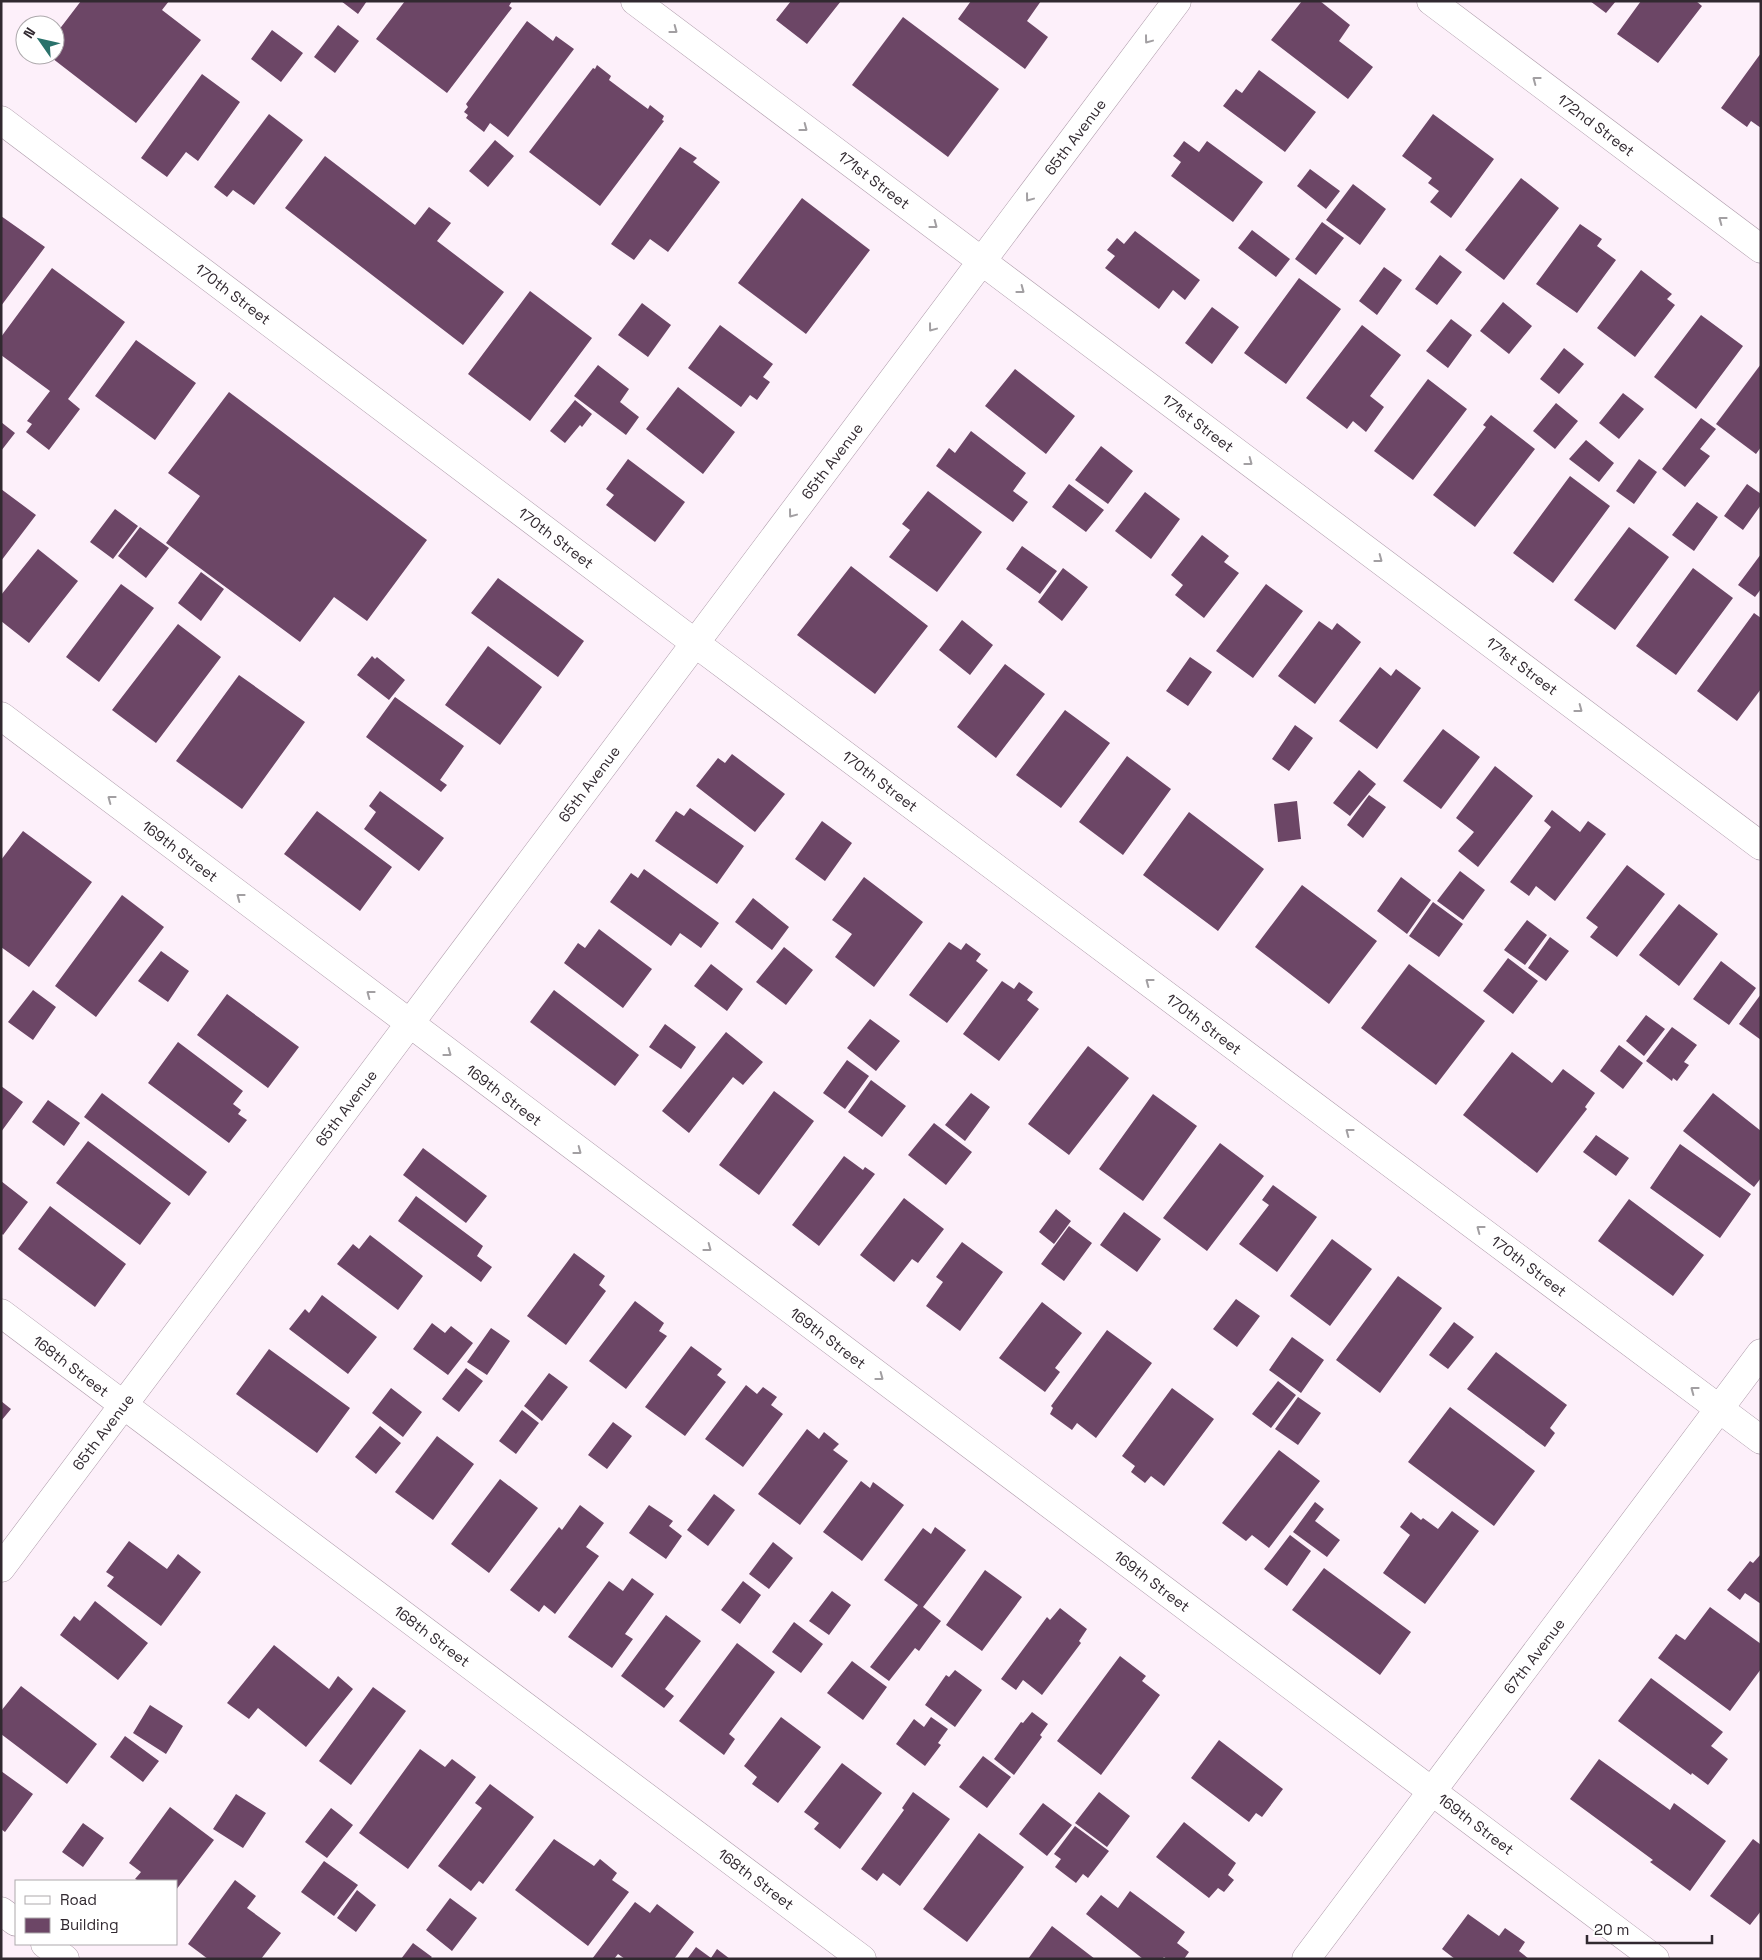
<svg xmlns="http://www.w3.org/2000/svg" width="1762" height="1960" font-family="'Space Grotesk',sans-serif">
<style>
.building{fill:#6c4666}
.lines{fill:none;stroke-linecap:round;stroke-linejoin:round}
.street-casing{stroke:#ad9aa9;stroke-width:29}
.street{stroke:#fff;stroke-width:28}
.oneway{stroke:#a29fa2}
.labels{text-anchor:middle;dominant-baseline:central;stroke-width:5;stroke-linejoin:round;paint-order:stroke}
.street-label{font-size:15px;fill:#312930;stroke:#fff}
</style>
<rect width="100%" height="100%" fill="#fdf0fa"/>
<path class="building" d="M81,1H169L162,10L201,40L136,123L48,55H55V35Z
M341,1H367L358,14Z
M405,1H512L509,6L512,8L447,93L376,39Z
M791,1H841L807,44L776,20Z
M971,1H1041L1027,21L1048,37L1025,69L958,19Z
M1302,1H1320L1350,25L1339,41L1373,67L1348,99L1271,40Z
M1590,1H1616L1606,13Z
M1641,1H1696L1702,6L1658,63L1617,34Z
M903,17L999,89L948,157L852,85Z
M527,21L553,41L556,36L574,49L508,137L490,123L484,132L466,118L468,115L464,112L468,107L466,104Z
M338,25L359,41L335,73L314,57Z
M272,30L303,53L281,82L251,59Z
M1761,53V128L1751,121L1747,127L1721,108Z
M597,65L611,76L609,80L629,95L648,109L650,105L664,116L662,120L664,121L600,206L529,152L593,68L595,69Z
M1259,70L1316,112L1285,152L1223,106L1236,89L1242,93Z
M202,74L240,102L198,161L186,152L167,177L141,158Z
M269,114L303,140L254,205L233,190L227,197L214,187Z
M1433,114L1494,159L1451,218L1430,202L1439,191L1428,183L1432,178L1402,156Z
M495,140L514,156L488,187L469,171Z
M1184,141L1199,152L1207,141L1263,182L1233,222L1171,176L1181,162L1173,156Z
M680,147L697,158L693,162L720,182L668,252L650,239L634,260L611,244Z
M325,156L415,225L429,207L451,223L437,241L504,292L463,345L285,208Z
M1310,169L1340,191L1326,209L1297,186Z
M1521,178L1559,208L1504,280L1465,250Z
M1353,184L1386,209L1360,245L1326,220Z
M802,198L870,250L806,334L738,283Z
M1,216L45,247L1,306Z
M1322,222L1344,238L1316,275L1295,259Z
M1580,224L1602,239L1597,246L1616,260L1577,313L1536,284Z
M1252,230L1290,259L1276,277L1238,248Z
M1135,231L1200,280L1185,300L1173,290L1159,309L1105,268L1115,256L1107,250L1117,238L1124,244Z
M1440,255L1462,272L1437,305L1415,289Z
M1384,267L1402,280L1377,315L1359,301Z
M52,268L125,322L68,399L80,409L49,450L26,432L32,424L27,421L50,391L1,355V337Z
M1641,270L1672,294L1667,299L1675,305L1635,357L1597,328Z
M1299,278L1341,309L1286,384L1244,353Z
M530,291L592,338L530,421L468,374Z
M1503,302L1532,326L1509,354L1480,331Z
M642,303L671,325L648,357L618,335Z
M1212,307L1239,327L1212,364L1185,343Z
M1701,315L1743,346L1696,409L1654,377Z
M1451,319L1472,335L1448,368L1426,351Z
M720,325L773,364L763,377L770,382L757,400L750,395L741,407L688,368Z
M1362,325L1401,355L1370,396L1384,407L1366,432L1353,421L1347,429L1306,398Z
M136,340L196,383L155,440L95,396Z
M1564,348L1584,364L1559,394L1540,379Z
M1761,364V447L1756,454L1716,424Z
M598,365L629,389L620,402L639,417L626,435L574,396Z
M1015,369L1075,416L1046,454L985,406Z
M1428,379L1467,409L1413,480L1374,451Z
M678,387L735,432L703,474L646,429Z
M229,392L427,540L367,621L334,597L300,642L166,543L200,496L168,473Z
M1623,393L1644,409L1619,439L1599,423Z
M575,400L592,414L582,427L580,425L565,443L550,431Z
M1556,403L1578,421L1555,449L1533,431Z
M1491,415L1535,449L1475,527L1433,495L1486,427L1483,425Z
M1701,418L1716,429L1700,449L1710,456L1685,487L1662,469Z
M1,422L15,433L1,451Z
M971,431L1026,473L1013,491L1028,502L1013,522L936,466L949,448L955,453Z
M1586,440L1614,463L1599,482L1569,459Z
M1101,446L1133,471L1108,504L1075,480Z
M628,459L685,502L655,542L606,505L614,495L606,489Z
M1639,459L1657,472L1634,504L1616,491Z
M1570,476L1610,506L1553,583L1513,553Z
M1069,484L1104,510L1086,532L1052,507Z
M1747,484L1761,494V505L1743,530L1724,516Z
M1,489L36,515L1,561Z
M928,491L982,532L937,592L889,557L910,530L902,524Z
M1145,492L1180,519L1151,559L1115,531Z
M1697,502L1718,517L1694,551L1672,535Z
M115,509L138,526L113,559L90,542Z
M140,527L169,548L146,578L118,556Z
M1629,527L1669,557L1615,630L1574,600Z
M1202,535L1229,556L1224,562L1239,573L1204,618L1175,595L1183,585L1171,575Z
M1022,546L1057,571L1040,594L1006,569Z
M38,549L78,581L29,643L1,621V595Z
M1761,554V589L1755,597L1738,585Z
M851,566L928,626L875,694L797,635Z
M1063,568L1088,587L1062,621L1038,602Z
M1693,568L1733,598L1676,675L1636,646Z
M201,572L224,589L201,621L178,603Z
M498,578L584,641L558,677L471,613Z
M121,584L154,608L99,682L66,657Z
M1266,584L1303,611L1253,678L1216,651Z
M1754,613L1761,618V689L1737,721L1697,691Z
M962,620L993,645L970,675L939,650Z
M1319,621L1332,630L1337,623L1361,642L1315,704L1278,676Z
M178,624L221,657L156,743L112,710Z
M488,646L542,687L500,745L445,705Z
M372,656L375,659L377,657L405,680L389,700L357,675Z
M1190,657L1212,672L1188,706L1166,691Z
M1005,664L1045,694L996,758L957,727Z
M1380,667L1391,676L1396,669L1421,688L1377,749L1339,721Z
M239,675L305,722L242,809L176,761Z
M395,697L464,746L440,780L447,785L441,792L366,737Z
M1065,710L1110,743L1061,808L1016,775Z
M1295,725L1313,738L1289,771L1272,759Z
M1443,729L1480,757L1441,809L1403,781Z
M732,754L785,794L755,832L696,786L718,758L725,763Z
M1127,756L1171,789L1123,855L1079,822Z
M1495,766L1533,796L1478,867L1458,851L1474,832L1456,818Z
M1359,770L1376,784L1350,816L1333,803Z
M380,791L444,838L419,871L364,829L376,812L369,806Z
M1369,795L1386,807L1363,838L1347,825Z
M1297,801L1301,839L1278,842L1274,804Z
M690,808L744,846L717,884L655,841L676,811L684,816Z
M1552,810L1580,832L1588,821L1606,834L1555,901L1536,886L1529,896L1510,882L1551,827L1544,821Z
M317,811L392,867L360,911L284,854Z
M1189,812L1264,869L1218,931L1143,875Z
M822,821L852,843L825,881L795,859Z
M23,831L92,882L29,967L1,947V860Z
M1627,865L1665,894L1617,957L1590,937L1598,927L1586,918Z
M644,869L719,923L701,948L680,933L671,946L610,902L631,873L638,878Z
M1460,871L1485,890L1463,920L1437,901Z
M864,877L923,922L874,987L835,957L852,934L832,920Z
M1401,877L1431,900L1407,934L1377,911Z
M1302,885L1377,941L1329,1004L1255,947Z
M122,895L164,927L96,1017L55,986Z
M753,898L789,927L772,950L735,922Z
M1433,902L1463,924L1439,957L1409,936Z
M1679,904L1718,934L1679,986L1639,955Z
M1527,920L1547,935L1525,965L1504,950Z
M599,929L652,969L623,1008L564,963L578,943L585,948Z
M1550,937L1569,951L1546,981L1528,968Z
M949,942L961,950L966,943L981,954L976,961L988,970L947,1023L909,995Z
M784,947L813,970L786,1005L756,982Z
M161,951L189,971L168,1002L138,981Z
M1508,958L1538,981L1513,1014L1483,991Z
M1721,961L1756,988L1729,1025L1693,999Z
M711,964L743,989L727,1011L694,986Z
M1409,964L1485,1021L1436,1085L1361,1028Z
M1002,981L1014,989L1019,982L1033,992L1027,1000L1039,1009L999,1061L963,1034Z
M33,990L56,1007L33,1040L8,1022Z
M554,990L639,1055L615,1086L530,1022Z
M227,994L299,1047L268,1088L197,1035Z
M1761,994V1040L1739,1024Z
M1646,1015L1665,1029L1644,1056L1626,1041Z
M870,1019L900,1041L876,1071L847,1048Z
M665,1024L696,1047L681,1069L649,1047Z
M1672,1027L1697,1045L1684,1062L1689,1065L1677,1081L1673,1078L1672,1081L1646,1061Z
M726,1032L763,1062L743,1085L733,1077L689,1133L662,1111Z
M178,1042L243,1091L233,1104L241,1110L238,1114L247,1120L229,1143L148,1083Z
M1619,1045L1643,1063L1623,1089L1600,1071Z
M1088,1046L1129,1078L1069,1155L1028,1124Z
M1512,1052L1552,1083L1563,1069L1595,1093L1585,1107L1587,1109L1537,1173L1463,1115Z
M847,1060L869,1076L845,1109L823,1093Z
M871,1080L906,1106L882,1137L848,1112Z
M1,1086L23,1102L1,1132Z
M774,1091L814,1121L759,1195L719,1165Z
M102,1093L207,1172L189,1196L84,1117Z
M971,1093L990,1107L965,1141L945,1125Z
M1713,1093L1761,1131V1178L1754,1187L1683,1131Z
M1153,1094L1197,1126L1143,1201L1099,1169Z
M48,1100L80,1123L64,1146L32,1122Z
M934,1123L972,1152L946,1185L908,1155Z
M1596,1135L1629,1158L1616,1176L1583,1152Z
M88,1141L171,1203L140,1245L56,1183Z
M1220,1143L1264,1176L1207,1251L1163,1218Z
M1680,1144L1751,1194L1720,1238L1650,1188Z
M423,1148L487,1196L466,1223L403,1175Z
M844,1156L863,1170L865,1167L875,1174L819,1246L792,1225Z
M1,1181L28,1202L3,1235L1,1233Z
M1273,1185L1317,1217L1277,1272L1239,1244L1269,1205L1262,1200Z
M416,1196L483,1246L477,1256L492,1267L481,1282L398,1221Z
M904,1198L944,1229L918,1263L912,1259L894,1282L860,1255Z
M1629,1199L1704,1255L1673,1296L1598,1241Z
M50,1206L126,1264L95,1307L18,1249Z
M1056,1209L1071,1221L1054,1244L1039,1232Z
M1124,1212L1161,1239L1137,1272L1100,1245Z
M1069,1226L1092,1243L1064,1281L1041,1264Z
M370,1235L423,1276L398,1310L337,1264L353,1244L359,1249Z
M1332,1239L1372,1269L1330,1326L1290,1296Z
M962,1242L1003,1272L960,1331L926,1306L943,1282L936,1277Z
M574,1253L605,1276L599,1285L606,1291L566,1345L527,1316Z
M1398,1276L1442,1308L1380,1393L1336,1360Z
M322,1295L377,1337L348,1374L289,1329L305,1309L309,1313Z
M1236,1299L1260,1316L1237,1347L1213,1329Z
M635,1301L664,1323L659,1331L667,1336L626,1389L589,1361Z
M1042,1302L1082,1333L1055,1368L1060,1372L1045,1392L999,1358Z
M1454,1322L1474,1337L1448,1369L1429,1355Z
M432,1323L445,1333L451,1326L473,1343L448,1375L413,1349Z
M491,1328L510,1341L487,1375L467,1362Z
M1107,1330L1152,1363L1096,1438L1077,1423L1072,1430L1050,1414L1053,1408L1051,1406Z
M1292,1337L1324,1360L1301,1393L1269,1370Z
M691,1346L722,1369L717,1375L726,1382L685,1436L645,1407Z
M269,1349L350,1408L317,1453L236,1394Z
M1496,1352L1567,1405L1550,1428L1555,1433L1545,1447L1467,1389Z
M466,1368L483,1381L459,1412L442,1399Z
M549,1373L568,1387L542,1421L524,1406Z
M1278,1381L1296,1395L1271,1428L1252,1414Z
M746,1385L757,1394L763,1387L777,1397L771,1405L783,1414L743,1467L705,1439Z
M391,1388L422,1412L403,1437L372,1413Z
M1172,1388L1214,1419L1164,1486L1151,1476L1145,1483L1131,1472L1135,1466L1122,1456Z
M1298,1397L1321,1413L1298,1445L1275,1429Z
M1,1401L11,1409L1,1421Z
M1450,1407L1535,1471L1494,1526L1408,1462Z
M522,1410L539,1423L516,1454L499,1441Z
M613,1422L632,1436L607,1469L588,1455Z
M380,1426L401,1443L376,1474L355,1457Z
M807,1429L819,1439L824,1432L839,1444L833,1450L848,1461L800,1525L758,1494Z
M437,1436L474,1464L433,1520L395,1492Z
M1279,1450L1320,1481L1269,1548L1252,1535L1246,1541L1222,1523Z
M500,1479L538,1508L489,1573L451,1544Z
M861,1481L870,1488L873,1482L904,1505L862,1561L823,1532Z
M714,1494L735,1510L708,1546L687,1530Z
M1315,1502L1324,1509L1315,1521L1340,1540L1327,1557L1293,1532Z
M580,1505L604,1523L586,1547L599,1556L555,1614L544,1605L539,1612L510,1590L559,1527L562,1530Z
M649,1505L673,1521L669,1526L682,1536L666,1559L629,1533Z
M1452,1511L1479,1531L1425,1604L1383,1573L1410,1535L1400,1527L1411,1512L1421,1520L1423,1518L1438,1529Z
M935,1527L966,1550L923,1607L941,1621L919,1651L915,1648L889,1681L870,1667L918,1605L884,1580L923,1528L931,1534Z
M1290,1535L1311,1551L1287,1586L1264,1569Z
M129,1541L167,1569L178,1554L201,1572L161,1626L107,1586L114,1577L106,1572Z
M773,1542L793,1558L769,1589L749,1574Z
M1761,1554V1604L1745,1593L1740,1600L1727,1590L1750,1561L1753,1563Z
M1324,1568L1411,1632L1380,1675L1292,1610Z
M985,1570L1022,1597L982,1651L946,1625Z
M632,1578L654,1594L625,1634L633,1639L612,1668L568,1637L609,1581L623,1591Z
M743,1581L761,1595L740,1624L721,1610Z
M832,1591L851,1605L829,1635L809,1621Z
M95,1601L148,1643L118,1680L60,1635L74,1616L80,1621Z
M1710,1607L1761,1644V1669L1730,1711L1658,1658L1676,1634L1685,1640Z
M1060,1608L1087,1629L1079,1641L1081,1643L1042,1695L1023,1680L1016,1690L1001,1679L1047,1617L1050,1620Z
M666,1615L701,1641L665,1689L674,1696L664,1708L621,1676Z
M794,1622L823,1644L801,1673L772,1652Z
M737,1643L775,1672L729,1734L735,1739L724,1755L679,1721Z
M274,1645L329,1689L338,1676L353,1689L306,1747L258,1708L249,1719L227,1703Z
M1120,1656L1146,1676L1142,1681L1160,1695L1101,1775L1057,1741Z
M852,1661L887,1687L863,1720L827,1693Z
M955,1670L982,1690L955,1727L925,1705L946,1675L949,1677Z
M1651,1678L1723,1732L1711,1746L1728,1759L1708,1785L1692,1773L1691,1775L1618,1721Z
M21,1686L97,1744L67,1784L1,1734V1711Z
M373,1687L406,1711L351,1785L319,1761Z
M150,1705L183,1726L166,1754L133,1733Z
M1032,1712L1048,1724L1040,1735L1042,1737L1014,1775L994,1759L1021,1722L1023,1723Z
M781,1717L821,1747L778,1803L752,1784L757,1777L744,1766Z
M931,1717L948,1729L938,1743L941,1745L925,1766L896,1744L914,1719L924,1727Z
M125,1736L159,1761L143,1782L110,1757Z
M1219,1740L1283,1789L1262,1817L1256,1813L1249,1822L1191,1778Z
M420,1749L445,1767L452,1759L476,1777L408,1869L359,1833Z
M983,1756L1011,1777L987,1808L959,1787Z
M1599,1759L1670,1810L1674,1803L1726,1841L1690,1891L1650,1862L1653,1860L1570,1799Z
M842,1763L882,1793L840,1849L814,1829L819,1823L804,1812Z
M1,1771L33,1794L5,1832L1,1829Z
M490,1784L534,1817L483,1884L479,1881L471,1891L438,1866L482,1808L475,1803Z
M913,1792L950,1819L900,1886L883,1873L877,1881L861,1869L904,1810L902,1808Z
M1099,1792L1130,1816L1107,1847L1075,1823Z
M236,1794L266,1813L243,1848L213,1829Z
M1043,1803L1072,1825L1047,1856L1019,1834Z
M170,1807L214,1840L176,1890V1881H139L135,1879L141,1872L129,1863Z
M331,1808L353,1825L327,1858L305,1842Z
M1184,1822L1236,1863L1228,1875L1234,1880L1224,1892L1218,1888L1209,1898L1156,1857Z
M83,1823L104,1838L83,1867L62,1852Z
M1075,1826L1109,1851L1088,1878L1083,1874L1076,1883L1055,1867L1061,1859L1054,1854Z
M979,1833L1024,1867L967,1942L923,1909Z
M554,1839L594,1866L600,1859L617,1873L612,1880L629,1892L588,1946L515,1890Z
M1753,1839L1761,1845V1911L1750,1925L1710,1896Z
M324,1861L358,1885L334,1916L301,1892Z
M235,1880L256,1896L247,1908L281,1933L261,1959H208L188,1944Z
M357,1890L376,1905L356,1932L337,1918Z
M1130,1891L1185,1932L1177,1943L1189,1952L1184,1959H1167L1164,1957L1162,1959H1143L1086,1914L1101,1895L1118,1908Z
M450,1898L477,1918L452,1951L426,1930Z
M635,1902L650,1913L657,1904L694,1932L674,1959H625L618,1954L614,1959H592Z
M1468,1914L1499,1936L1505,1928L1525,1942L1519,1951L1529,1959H1455L1442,1949Z
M1052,1926L1095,1959H1028Z
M413,1943L432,1957L430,1959H401Z
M696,1947L711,1958L717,1949L730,1959H687Z"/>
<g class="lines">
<g class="street-casing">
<path id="street" d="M635,1L1761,846
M1431,1L1761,249
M1,120L695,643L1761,1440
M1,716L1655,1959
M1,1313L862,1959
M1,1568L1177,1
M1,1911L16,1922
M45,1944L65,1959
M1306,1959L1761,1353"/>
</g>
<use href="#street" class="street"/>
</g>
<defs><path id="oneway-chevron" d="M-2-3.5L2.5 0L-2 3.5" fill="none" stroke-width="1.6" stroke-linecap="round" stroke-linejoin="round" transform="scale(1.25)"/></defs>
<g class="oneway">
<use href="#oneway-chevron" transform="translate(674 30) rotate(37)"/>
<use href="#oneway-chevron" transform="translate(1148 40) rotate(127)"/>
<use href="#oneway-chevron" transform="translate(1536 80) rotate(-143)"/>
<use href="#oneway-chevron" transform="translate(804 128) rotate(37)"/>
<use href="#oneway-chevron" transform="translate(1029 198) rotate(127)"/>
<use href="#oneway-chevron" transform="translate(1722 220) rotate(-143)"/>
<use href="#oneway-chevron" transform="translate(934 225) rotate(37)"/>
<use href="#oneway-chevron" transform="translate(1021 290) rotate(37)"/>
<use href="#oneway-chevron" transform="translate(932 328) rotate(127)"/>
<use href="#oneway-chevron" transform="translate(1249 462) rotate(37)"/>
<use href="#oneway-chevron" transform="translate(792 514) rotate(127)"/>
<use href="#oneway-chevron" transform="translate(1379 559) rotate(37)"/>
<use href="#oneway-chevron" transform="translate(1579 709) rotate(37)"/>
<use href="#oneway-chevron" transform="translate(111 799) rotate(-143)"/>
<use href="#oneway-chevron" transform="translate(240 897) rotate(-143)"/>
<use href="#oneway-chevron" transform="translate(1149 982) rotate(-143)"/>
<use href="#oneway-chevron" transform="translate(370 994) rotate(-143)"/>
<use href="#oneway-chevron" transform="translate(448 1053) rotate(37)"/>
<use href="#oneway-chevron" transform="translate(1349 1132) rotate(-143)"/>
<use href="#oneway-chevron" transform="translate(578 1151) rotate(37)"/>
<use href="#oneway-chevron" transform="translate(1480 1229) rotate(-143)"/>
<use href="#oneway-chevron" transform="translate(708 1248) rotate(37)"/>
<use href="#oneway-chevron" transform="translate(880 1377) rotate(37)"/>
<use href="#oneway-chevron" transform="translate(1694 1390) rotate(-143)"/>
</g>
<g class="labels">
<g class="street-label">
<text transform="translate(1596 125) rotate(37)">172nd Street</text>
<text transform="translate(1075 137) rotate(-53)">65th Avenue</text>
<text transform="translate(874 180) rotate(37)">171st Street</text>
<text transform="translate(233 294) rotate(37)">170th Street</text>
<text transform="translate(1198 423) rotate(37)">171st Street</text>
<text transform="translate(832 461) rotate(-53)">65th Avenue</text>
<text transform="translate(556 538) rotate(37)">170th Street</text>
<text transform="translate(1522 666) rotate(37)">171st Street</text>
<text transform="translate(880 781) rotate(37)">170th Street</text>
<text transform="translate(589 784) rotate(-53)">65th Avenue</text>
<text transform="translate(180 851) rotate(37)">169th Street</text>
<text transform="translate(1204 1024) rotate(37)">170th Street</text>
<text transform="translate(504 1095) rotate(37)">169th Street</text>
<text transform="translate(346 1108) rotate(-53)">65th Avenue</text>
<text transform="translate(1529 1266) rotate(37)">170th Street</text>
<text transform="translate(828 1338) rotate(37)">169th Street</text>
<text transform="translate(71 1366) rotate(37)">168th Street</text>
<text transform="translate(103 1432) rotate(-53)">65th Avenue</text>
<text transform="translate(1152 1581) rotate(37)">169th Street</text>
<text transform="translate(432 1636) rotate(37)">168th Street</text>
<text transform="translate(1534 1656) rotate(-53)">67th Avenue</text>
<text transform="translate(1476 1824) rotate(37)">169th Street</text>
<text transform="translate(756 1879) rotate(37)">168th Street</text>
</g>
</g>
<rect width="1762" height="1960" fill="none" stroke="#312930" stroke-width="5"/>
<rect x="15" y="1880" width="162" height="65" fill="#ffffff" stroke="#ada9ac"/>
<rect x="25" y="1896" width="25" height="8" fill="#ffffff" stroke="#ada9ac"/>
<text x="60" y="1905" font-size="15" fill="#312930">Road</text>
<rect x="25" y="1918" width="25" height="15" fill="#6c4666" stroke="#ada9ac"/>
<text x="60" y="1930" font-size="15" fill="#312930">Building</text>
<g transform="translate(40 40) rotate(304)"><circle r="24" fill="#ffffff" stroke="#ada9ac"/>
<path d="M0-4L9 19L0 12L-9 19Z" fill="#2a726b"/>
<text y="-8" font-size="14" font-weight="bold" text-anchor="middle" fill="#312930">N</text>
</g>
<path d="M1587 1935v8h125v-8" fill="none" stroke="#312930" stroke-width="2.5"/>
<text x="1594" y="1935" font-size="15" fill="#312930" stroke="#ffffff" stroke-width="4" paint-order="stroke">20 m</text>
</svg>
